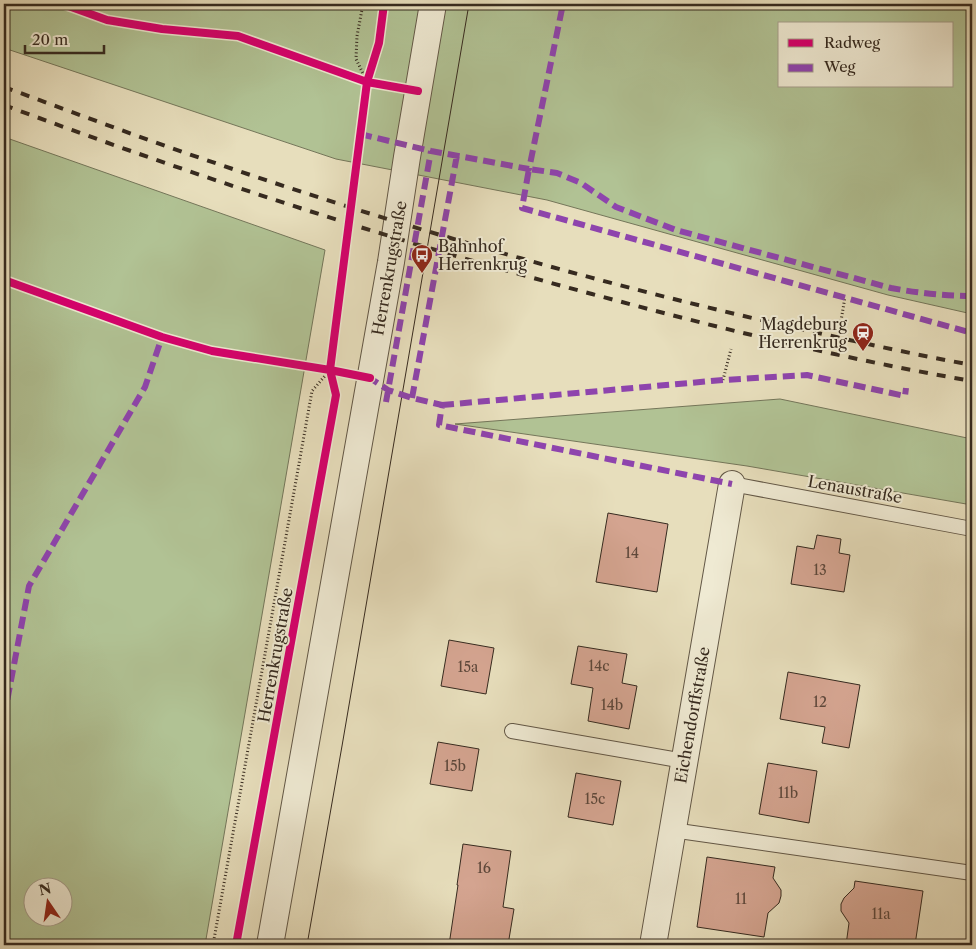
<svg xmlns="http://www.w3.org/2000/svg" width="976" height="949" font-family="'Libre Caslon Text',serif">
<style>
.green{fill:#b1c294;stroke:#74765a;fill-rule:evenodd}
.building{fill:#d4a490;stroke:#362a1f}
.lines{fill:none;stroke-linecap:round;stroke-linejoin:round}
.lane-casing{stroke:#625746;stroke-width:16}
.street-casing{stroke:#625746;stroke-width:28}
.path{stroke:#362a1f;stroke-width:3;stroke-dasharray:1 2.5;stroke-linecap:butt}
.lane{stroke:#efead3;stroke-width:14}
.street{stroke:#efead3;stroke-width:26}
.tram{stroke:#362a1f;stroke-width:1}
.rail{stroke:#362a1f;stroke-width:4;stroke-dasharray:9 9;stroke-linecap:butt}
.quiet{stroke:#8e44ad;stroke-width:6;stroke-dasharray:12 6;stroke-linecap:butt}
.cycleway-casing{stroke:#efead3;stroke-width:11}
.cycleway{stroke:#d6006c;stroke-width:8}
.labels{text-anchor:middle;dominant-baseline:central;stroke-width:4;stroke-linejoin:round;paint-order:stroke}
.number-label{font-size:14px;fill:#5e483b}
.poi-label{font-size:16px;fill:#362a1f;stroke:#efead3;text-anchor:start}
.street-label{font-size:16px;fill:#362a1f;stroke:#efead3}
</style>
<rect width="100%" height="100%" fill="#e7debc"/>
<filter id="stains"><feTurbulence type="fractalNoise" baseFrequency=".004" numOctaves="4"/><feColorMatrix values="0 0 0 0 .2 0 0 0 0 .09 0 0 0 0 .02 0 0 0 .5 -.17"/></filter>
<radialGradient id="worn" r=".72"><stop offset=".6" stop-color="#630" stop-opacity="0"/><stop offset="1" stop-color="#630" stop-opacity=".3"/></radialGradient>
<path class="green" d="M4,4H972V314L888,295L547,200L336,159L4,48ZM780,24H952V86H780Z
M4,137L325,250L205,945H4ZM62,886V916H32V886Z
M780,399L972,439V505L747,466L455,424Z"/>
<path class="building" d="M608,513L668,524L657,592L596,582Z
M817,535L841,539L839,553L850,555L844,592L791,584L797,546L814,549Z
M449,640L494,648L486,694L441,686Z
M578,646L627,654L622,683L637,686L629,729L588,721L593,688L571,684Z
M788,672L860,685L849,748L822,743L825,727L780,719Z
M438,742L479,749L472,791L430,784Z
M768,763L817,771L809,823L759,814Z
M576,773L621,781L613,825L568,817Z
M463,844L511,851L503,907L514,909L508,945H449L458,885H457Z
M707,857L775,867L773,878L781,890V896L779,903L768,913L764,937L697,927Z
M855,881L923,891L915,945H846L849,923L841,911V904L844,898L854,888Z"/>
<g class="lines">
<g class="lane-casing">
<path id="lane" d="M732,484L972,529
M512,731L684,761
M672,830L972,873"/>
</g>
<g class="street-casing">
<path id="street" d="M270,945L391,262L407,157L433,4
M653,945L732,484"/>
</g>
<path class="path" d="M363,4L357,36L356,59L367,82
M841,321L845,297
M723,380L731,349
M213,945L312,391L330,370"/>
<use href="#lane" class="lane"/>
<use href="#street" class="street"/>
<path class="tram" d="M307,945L342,746L469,4"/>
<path class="rail" d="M4,87C75,113 146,140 218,164C400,226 586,280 774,323C840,338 906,353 972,365
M4,105C197,177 393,241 592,294C718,328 844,359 972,381"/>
<path class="quiet" d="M360,134L431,151L529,169L563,4
M972,296C945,296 918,293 891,288L676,230L616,207L581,183L557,173L529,169L522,208L972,333
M367,378H370L388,390L412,398L442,405L439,425L732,484
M412,398L457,155
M386,402L431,151
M442,405L723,380L807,375L905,396L906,388
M4,717L29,586L145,387L162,337"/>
<g class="cycleway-casing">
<path id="cycleway" d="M63,4L107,20L162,29L238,36L367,82L418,91
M4,280L162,337L212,351L330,370L370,378
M236,945L336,395L330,370L367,82L379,43L384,4"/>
</g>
<use href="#cycleway" class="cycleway"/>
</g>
<defs>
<g id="bus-pin" transform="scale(1.125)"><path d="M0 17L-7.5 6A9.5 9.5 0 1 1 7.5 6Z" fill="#8f2418" stroke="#efead3"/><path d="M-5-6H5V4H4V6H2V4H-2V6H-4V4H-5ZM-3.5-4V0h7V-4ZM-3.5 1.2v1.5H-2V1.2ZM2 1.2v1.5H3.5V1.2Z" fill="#fff"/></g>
<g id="station-pin" transform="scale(1.125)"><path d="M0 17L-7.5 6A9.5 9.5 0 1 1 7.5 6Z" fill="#8f2418" stroke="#efead3"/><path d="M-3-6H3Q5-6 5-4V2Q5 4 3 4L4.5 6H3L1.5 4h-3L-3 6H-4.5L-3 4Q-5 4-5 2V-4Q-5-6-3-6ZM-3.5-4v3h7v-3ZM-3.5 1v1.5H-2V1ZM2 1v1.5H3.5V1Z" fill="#fff"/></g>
</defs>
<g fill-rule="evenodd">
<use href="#bus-pin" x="422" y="255"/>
<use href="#station-pin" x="863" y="333"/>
</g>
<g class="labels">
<g class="number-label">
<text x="632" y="553">14</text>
<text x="820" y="570">13</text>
<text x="599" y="666">14c</text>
<text x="468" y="667">15a</text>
<text x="820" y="702">12</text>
<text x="612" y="705">14b</text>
<text x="455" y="766">15b</text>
<text x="788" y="793">11b</text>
<text x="595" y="799">15c</text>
<text x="484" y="868">16</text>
<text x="741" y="899">11</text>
<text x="881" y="914">11a</text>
</g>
<g class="poi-label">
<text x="438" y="246">Bahnhof<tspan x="438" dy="18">Herrenkrug</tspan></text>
<text x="847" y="324" text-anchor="end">Magdeburg<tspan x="847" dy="18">Herrenkrug</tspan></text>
</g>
<g class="street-label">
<text transform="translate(389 268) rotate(-80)">Herrenkrugstraße</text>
<text transform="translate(855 489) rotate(10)">Lenaustraße</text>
<text transform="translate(275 655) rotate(-80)">Herrenkrugstraße</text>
<text transform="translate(692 715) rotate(-80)">Eichendorffstraße</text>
</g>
</g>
<rect width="976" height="949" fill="none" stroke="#e7debc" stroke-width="20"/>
<rect x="5" y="5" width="966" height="939" fill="none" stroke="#362a1f" stroke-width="2.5"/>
<rect x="10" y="10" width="956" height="929" fill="none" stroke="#362a1f"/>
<rect x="778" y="22" width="175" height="65" fill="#efead3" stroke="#a59d8b"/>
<rect x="788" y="39" width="25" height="8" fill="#d6006c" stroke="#a59d8b"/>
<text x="824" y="48" font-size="15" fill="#362a1f">Radweg</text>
<rect x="788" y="64" width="25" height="8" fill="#8e44ad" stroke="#a59d8b"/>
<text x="824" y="72" font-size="15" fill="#362a1f">Weg</text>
<g transform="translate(48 902) rotate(347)"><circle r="24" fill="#efead3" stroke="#a59d8b"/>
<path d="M0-4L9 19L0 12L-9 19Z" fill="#8f2418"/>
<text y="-8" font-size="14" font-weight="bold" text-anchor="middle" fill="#362a1f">N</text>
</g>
<path d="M25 45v8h79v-8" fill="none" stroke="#362a1f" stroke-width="2.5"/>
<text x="32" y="45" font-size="15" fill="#362a1f" stroke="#efead3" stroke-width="4" paint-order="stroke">20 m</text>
<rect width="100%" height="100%" filter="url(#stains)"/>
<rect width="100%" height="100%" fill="url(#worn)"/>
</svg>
